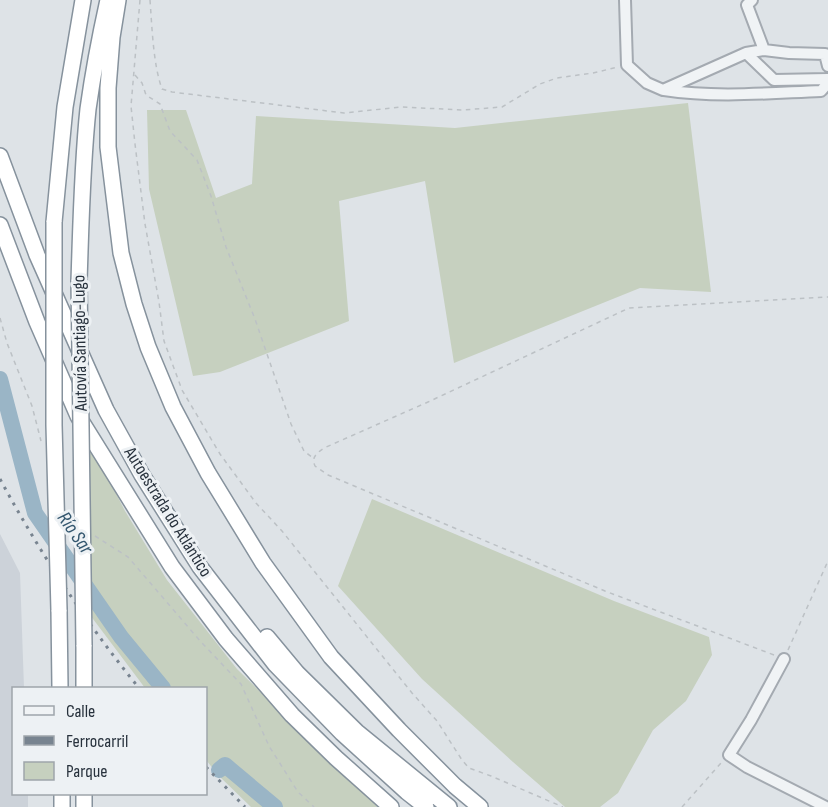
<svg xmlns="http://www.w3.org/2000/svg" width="828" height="807" font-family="'Sofia Sans Condensed',sans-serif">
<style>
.built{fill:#ccd2d9}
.green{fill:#c6d0bf}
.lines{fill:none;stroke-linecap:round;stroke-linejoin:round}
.river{stroke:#9ab5c6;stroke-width:16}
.minor-casing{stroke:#a4aab1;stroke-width:14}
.highway-casing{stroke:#86929d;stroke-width:18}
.path{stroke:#bcc1c5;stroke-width:1.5;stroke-dasharray:4.5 4.5;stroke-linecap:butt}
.minor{stroke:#f0f3f5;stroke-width:10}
.highway{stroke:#fff;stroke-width:15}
.rail{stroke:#788490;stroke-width:3;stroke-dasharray:3 6;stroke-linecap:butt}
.highway-bridge-casing{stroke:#86929d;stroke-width:18;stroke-linecap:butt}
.highway-bridge{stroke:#fff;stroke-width:15}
.labels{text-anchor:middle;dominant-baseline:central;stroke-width:6;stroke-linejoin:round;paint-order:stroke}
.street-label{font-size:18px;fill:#28323d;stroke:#edf1f4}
.water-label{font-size:20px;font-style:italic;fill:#34576f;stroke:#edf1f4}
</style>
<rect width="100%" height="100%" fill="#dee3e7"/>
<path class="built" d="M0,534L20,573L24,688H14V794H28V807H0Z"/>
<path class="green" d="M688,103L711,292L640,288L454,363L425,181L339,201L349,321L220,372L193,376L149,189L147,110H186L216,198L252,184L256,116L455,128Z
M89,441L125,511L167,580L237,669L378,807H251L219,776L206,760V688H145L90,615Z
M372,499L614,601L709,637L712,655L686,701L653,730L618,793L600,807H565L513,762L422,679L338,586Z"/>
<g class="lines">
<path class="river" d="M0,379L35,513L121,637L163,688
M219,770L225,765L275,807"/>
<g class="minor-casing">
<path id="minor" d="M625,0L627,65L647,83L663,90L746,53L774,80L828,79
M764,50L789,53L825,54L828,66
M746,53L764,50L747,5L752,0
M664,90C716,98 769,93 821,91L828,83
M784,659L751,720L729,755L747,767L826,807"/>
</g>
<g class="highway-casing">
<path id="highway" d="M118,0L112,37L108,88V147L121,253L134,304L148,347L173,407L208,473L263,563L331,657L399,730L455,786L480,807
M0,156L37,255L106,410L142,475L200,567L275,664L342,733L407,792L426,807
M54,222L65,107L83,0
M0,225L37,322L78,416L172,567L226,639L292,715L336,758L391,807
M79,281C81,224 82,166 88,109C93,73 100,36 108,0
M59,610L60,688
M267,637L297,673L357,732L449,807
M84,645V688
M84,794V807
M62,807V794"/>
</g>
<path class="path" d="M140,0L131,106L135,144L145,224L159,302L164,341L182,390L220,454L256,503L282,531L412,693L437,721L462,760L469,768L491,776L563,807
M150,0C152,26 153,64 162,89L172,92L344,113L401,107L463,110L502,107L540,84L557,78L593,73L618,67
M135,75L142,83L146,95L160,104L170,131L197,160L211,196L226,247L255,319L291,424L304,451L313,458
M0,318L7,343L32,406L41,441
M95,536L128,557L201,642L241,684L269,746L298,792L314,807
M788,650L828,561
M774,655L605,591L328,475L315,466C311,457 317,453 324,448L428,402L629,308L828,297
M682,807L721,763"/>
<use href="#minor" class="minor"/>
<use href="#highway" class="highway"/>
<path class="rail" d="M0,479C40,553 86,623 139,688
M206,767L245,807"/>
<g class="highway-bridge-casing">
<path id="highway-bridge" d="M54,222V425L59,610
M79,281L84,645"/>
</g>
<use href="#highway-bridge" class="highway-bridge"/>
</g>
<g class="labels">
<g class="street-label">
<text transform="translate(80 343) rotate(-91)">Autovía Santiago-Lugo</text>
<text transform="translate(168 512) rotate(58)">Autoestrada do Atlántico</text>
</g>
<g class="water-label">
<text transform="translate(75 533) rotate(55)">Río Sar</text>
</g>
</g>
<rect x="12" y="687" width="195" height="108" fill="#edf1f4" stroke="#9ea5ab" stroke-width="1.5"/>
<rect x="24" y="706" width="30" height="9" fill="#f0f3f5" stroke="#9ea5ab" stroke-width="1.5"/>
<text x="66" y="717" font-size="18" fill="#28323d">Calle</text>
<rect x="24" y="736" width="30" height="9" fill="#788490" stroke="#9ea5ab" stroke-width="1.5"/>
<text x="66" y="747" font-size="18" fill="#28323d">Ferrocarril</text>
<rect x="24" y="762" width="30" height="18" fill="#c6d0bf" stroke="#9ea5ab" stroke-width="1.5"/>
<text x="66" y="777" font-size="18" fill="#28323d">Parque</text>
</svg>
